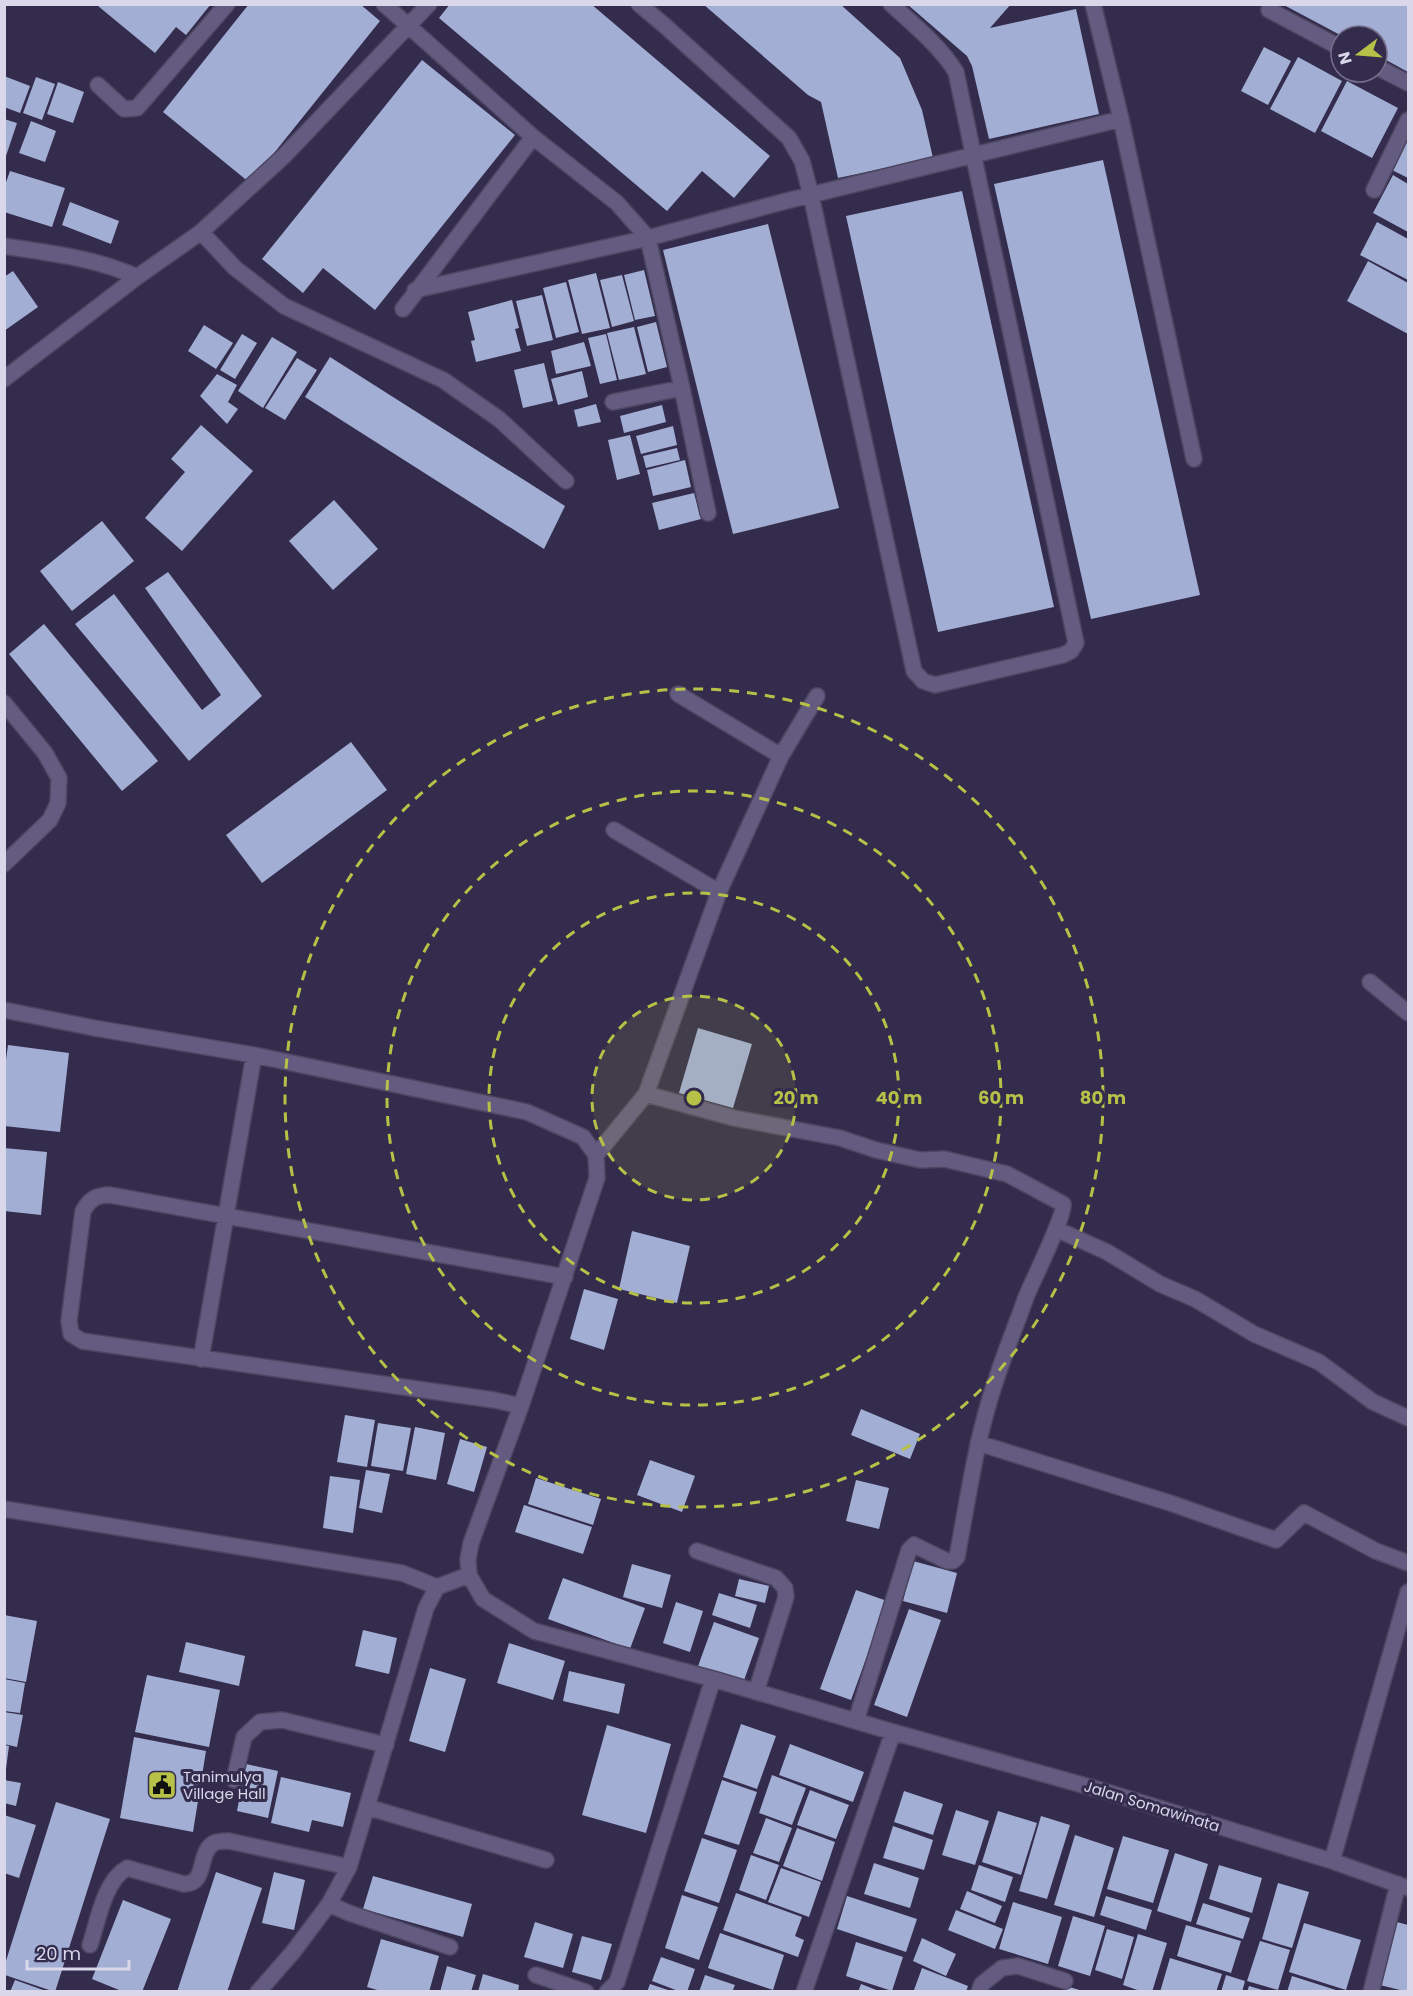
<svg xmlns="http://www.w3.org/2000/svg" width="1413" height="1996" font-family="Poppins,sans-serif">
<style>
.building{fill:#a3aed4}
.lines{fill:none;stroke-linecap:round;stroke-linejoin:round}
.lane-casing{stroke:#4d4661;stroke-width:18}
.street-casing{stroke:#4d4661;stroke-width:18}
.lane{stroke:#635c80;stroke-width:15}
.street{stroke:#635c80;stroke-width:15}
.ring{fill:none;stroke:#b8c147;stroke-width:3;stroke-dasharray:10 8}
.labels{text-anchor:middle;dominant-baseline:central;stroke-width:6;stroke-linejoin:round;paint-order:stroke}
.poi-label{font-size:15px;fill:#dad7eb;stroke:#332c4c;text-anchor:start}
.street-label{font-size:15px;fill:#dad7eb;stroke:#332c4c}
.centre{fill:#b8c147;stroke:#332c4c;stroke-width:3}
.ring-label{font-size:18px;text-anchor:middle;font-weight:bold;fill:#b8c147;stroke:#332c4c;stroke-width:6;stroke-linejoin:round;paint-order:stroke}
</style>
<rect width="100%" height="100%" fill="#332c4c"/>
<path class="building" d="M99,4H211L186,35L176,27L155,53L98,6Z
M249,4H360L380,21L250,183L163,112Z
M450,4H591L770,156L734,198L702,171L667,211L439,18Z
M703,4H840L900,58L922,110L933,158L838,178L821,102L808,95Z
M907,4H1011L990,28L1076,9L1099,114L989,139L972,66L967,56Z
M1282,4H1408V72L1377,55V36H1342Z
M1264,47L1291,61L1268,105L1241,91Z
M1298,57L1342,81L1315,133L1270,109Z
M422,60L515,135L375,310L323,268L303,293L262,259Z
M4,76L30,86L20,113L4,107Z
M36,77L55,84L42,120L23,113Z
M1347,81L1398,108L1372,158L1321,131Z
M58,82L84,92L73,123L47,114Z
M4,119L17,123L5,159H4Z
M31,121L56,131L45,162L19,153Z
M1408,138V178L1392,170Z
M1103,160L1200,595L1091,619L994,184Z
M10,171L65,188L52,227L4,212V188Z
M1393,175L1408,184V232L1373,213Z
M962,191L1054,607L938,632L846,216Z
M70,202L119,221L111,244L62,225Z
M1377,222L1408,239V280L1360,255Z
M768,224L839,508L733,534L663,250Z
M1368,261L1408,283V334L1347,301Z
M644,270L655,316L635,320L624,275Z
M13,271L38,307L4,331V277Z
M596,273L610,328L582,334L568,280Z
M622,275L634,321L612,327L600,280Z
M566,282L579,332L556,338L543,288Z
M542,295L553,340L527,346L516,301Z
M512,300L519,328L515,329L521,351L476,362L471,341L475,340L468,312Z
M656,322L667,367L648,372L637,327Z
M204,325L233,343L216,369L188,351Z
M634,327L646,374L619,380L607,333Z
M242,334L257,343L235,379L220,370Z
M606,334L617,380L600,384L588,338Z
M272,337L297,352L263,408L238,391Z
M584,342L591,366L556,374L551,351Z
M330,357L565,506L544,549L305,397Z
M297,358L317,370L285,420L265,408Z
M544,363L553,401L523,408L514,370Z
M582,371L588,397L558,405L551,379Z
M217,374L237,385L228,402L238,409L227,424L200,396Z
M596,404L601,422L578,427L574,410Z
M662,405L666,422L624,433L620,416Z
M201,425L253,471L182,551L145,518L185,472L171,459Z
M673,426L677,445L641,454L636,436Z
M630,435L640,474L617,480L608,440Z
M677,448L680,460L646,468L643,456Z
M685,460L691,487L653,496L647,470Z
M694,493L701,519L659,530L652,503Z
M334,500L378,549L333,590L289,541Z
M102,521L134,561L72,611L40,571Z
M168,572L262,696L189,761L75,624L114,594L202,710L221,695L145,588Z
M44,624L158,761L122,791L9,654Z
M351,742L387,790L262,883L226,835Z
M698,1028L752,1044L733,1108L679,1093Z
M8,1045L69,1053L60,1132L4,1126V1074Z
M4,1148L47,1152L41,1215L4,1211Z
M632,1231L690,1246L677,1303L619,1289Z
M584,1289L618,1299L604,1350L570,1339Z
M861,1409L920,1434L910,1459L851,1435Z
M345,1415L375,1420L367,1467L337,1462Z
M378,1423L411,1428L403,1471L371,1466Z
M415,1427L445,1433L436,1480L406,1474Z
M460,1439L487,1447L474,1492L447,1484Z
M650,1460L695,1476L682,1512L637,1495Z
M366,1470L390,1474L382,1513L359,1508Z
M330,1476L360,1480L353,1533L323,1528Z
M536,1478L601,1499L593,1525L528,1504Z
M856,1480L889,1488L879,1529L846,1521Z
M524,1505L592,1527L583,1554L515,1532Z
M913,1561L957,1573L947,1613L903,1601Z
M632,1564L671,1575L662,1608L623,1597Z
M563,1578L645,1608L630,1649L548,1619Z
M739,1579L769,1586L765,1603L735,1596Z
M856,1590L887,1601L851,1700L820,1689Z
M719,1593L757,1605L750,1628L712,1615Z
M676,1602L703,1611L690,1652L663,1643Z
M909,1609L941,1620L907,1717L874,1705Z
M4,1615L37,1621L26,1682L4,1678Z
M714,1622L759,1638L742,1686L697,1669Z
M363,1630L397,1638L389,1674L355,1666Z
M186,1642L245,1656L239,1686L179,1672Z
M509,1643L565,1661L553,1700L497,1683Z
M430,1668L466,1679L445,1752L409,1741Z
M569,1671L625,1684L619,1714L563,1701Z
M147,1675L220,1690L209,1747L135,1732Z
M4,1679L25,1683L20,1713L4,1711Z
M4,1712L23,1715L17,1747L4,1744Z
M741,1724L776,1736L757,1789L723,1777Z
M607,1725L671,1744L646,1833L582,1815Z
M134,1737L206,1751L193,1832L120,1818Z
M790,1744L864,1772L853,1802L779,1775Z
M4,1745L9,1746L6,1769H4Z
M246,1764L278,1771L268,1818L237,1811Z
M772,1775L806,1788L792,1825L759,1813Z
M281,1777L351,1793L343,1827L312,1820L309,1832L271,1823Z
M4,1780L21,1783L16,1806L4,1803Z
M722,1780L757,1792L739,1845L704,1834Z
M810,1790L849,1805L836,1839L797,1825Z
M904,1791L943,1804L933,1835L894,1822Z
M56,1802L110,1819L55,1992L5,1975V1964Z
M956,1810L989,1821L975,1865L942,1855Z
M998,1811L1037,1823L1021,1875L982,1862Z
M4,1815L36,1825L19,1878L4,1873Z
M1041,1816L1070,1825L1047,1899L1019,1891Z
M766,1818L792,1828L779,1862L753,1853Z
M893,1826L933,1840L924,1870L883,1858Z
M797,1828L835,1842L822,1881L783,1866Z
M1075,1835L1114,1848L1094,1917L1054,1905Z
M1123,1836L1169,1850L1153,1903L1107,1889Z
M702,1838L737,1850L719,1903L684,1891Z
M1175,1853L1208,1864L1191,1922L1157,1911Z
M751,1855L779,1865L766,1900L739,1890Z
M874,1863L919,1878L910,1908L864,1894Z
M979,1865L1013,1877L1005,1902L971,1890Z
M1219,1865L1262,1878L1252,1913L1209,1899Z
M781,1868L821,1882L809,1917L768,1902Z
M216,1872L262,1888L227,1992H177Z
M274,1872L305,1880L294,1930L262,1923Z
M373,1876L472,1904L463,1937L363,1909Z
M1278,1883L1309,1892L1292,1948L1262,1939Z
M967,1891L1002,1906L995,1923L960,1909Z
M736,1893L802,1917L795,1936L804,1940L798,1957L723,1930Z
M682,1895L718,1907L699,1960L665,1948Z
M847,1896L917,1919L906,1952L837,1929Z
M1106,1896L1152,1910L1146,1930L1100,1915Z
M123,1900L171,1919L142,1992H124L92,1979Z
M1013,1902L1062,1917L1048,1964L999,1949Z
M1203,1903L1250,1918L1243,1939L1196,1924Z
M956,1910L1003,1929L995,1949L948,1930Z
M1073,1916L1105,1926L1090,1976L1058,1966Z
M535,1922L573,1934L563,1968L524,1957Z
M1397,1922L1408,1925V1992L1380,1985Z
M1304,1923L1361,1940L1346,1990L1289,1972Z
M1186,1925L1241,1941L1231,1973L1177,1956Z
M1107,1929L1134,1937L1122,1979L1095,1970Z
M720,1933L784,1955L773,1990L708,1968Z
M1138,1934L1167,1943L1152,1992H1143L1123,1985Z
M582,1936L612,1944L601,1980L572,1972Z
M922,1938L956,1954L946,1976L913,1961Z
M381,1939L439,1956L429,1992H384L367,1987Z
M1260,1941L1290,1950L1278,1990L1247,1981Z
M856,1942L903,1957L892,1991L846,1976Z
M661,1957L695,1969L687,1992H681L652,1981Z
M1170,1958L1222,1974L1216,1992H1160Z
M447,1966L476,1975L471,1992H440Z
M922,1968L968,1986L966,1992L914,1990Z
M483,1974L519,1985L518,1992H478Z
M705,1975L735,1985L732,1992H699Z
M1226,1975L1245,1981L1242,1992H1221Z
M1292,1976L1339,1991V1992H1287Z
M15,1980L46,1991V1992H10Z
M650,1984L671,1991V1992H647Z
M861,1984L879,1991V1992H858Z
M1066,1986L1083,1991V1992H1064Z
M1249,1986L1266,1991V1992H1247Z"/>
<g class="lines">
<g class="lane-casing">
<path id="lane" d="M234,1780L244,1737L260,1722L282,1720L386,1745
M90,1945C98,1921 104,1881 127,1868L184,1884C208,1884 197,1852 214,1843C218,1841 225,1841 229,1841L349,1867"/>
</g>
<g class="street-casing">
<path id="street" d="M384,4L533,137L617,203L648,238L682,388L708,513
M639,4L664,25L789,138L802,161L811,195L914,671L923,681L935,685L1063,655L1071,651L1076,643L956,72C939,45 914,25 891,4
M1093,4L1121,119L1194,459
M1269,10L1341,48
M1377,67L1408,83
M98,85L124,109L137,108L227,4
M1374,190L1408,120
M201,232L235,268L284,306L443,380L499,419L566,481
M4,246C49,253 96,258 137,277
M415,290L648,238L786,201L1121,119
M403,309L533,137
M4,379L137,277L201,232L284,156L429,4
M613,402L682,388
M678,694L781,756
M4,703L45,753L59,778L58,803L50,820L4,864
M614,830L719,892
M1370,982L1408,1013
M4,1010L94,1028L254,1055L527,1112L583,1137L596,1155L597,1178L521,1406L471,1543L468,1559L469,1575L483,1599L534,1631L713,1679L893,1732L1097,1789L1332,1861L1408,1888
M646,1094L734,1118L840,1138L876,1150L920,1160L944,1159L1007,1174L1063,1204C1065,1216 1033,1280 1026,1297C1016,1326 1004,1354 995,1383C976,1439 968,1499 957,1557L953,1561H947L914,1545L909,1550L856,1721
M596,1155L646,1094L719,892L781,756L817,696
M1056,1229L1107,1252L1160,1284L1195,1299L1254,1334L1319,1362L1373,1402L1408,1418
M201,1359L254,1055
M521,1406L494,1400L82,1341L71,1334L69,1321L83,1211C90,1199 96,1195 110,1195L565,1277
M978,1443L1170,1503L1276,1540L1304,1513L1376,1551L1408,1563
M4,1509L402,1573L437,1587
M697,1551L776,1578L785,1588L786,1597L756,1692
M367,1807L546,1860
M1332,1861L1408,1592
M329,1904L349,1913L450,1947
M536,1975L586,1992
M258,1992L293,1952L329,1904L349,1867L426,1608L437,1587L469,1575
M607,1992L617,1982L713,1679
M804,1992L893,1732
M979,1992L982,1984L1002,1968L1018,1966L1065,1981
M1371,1992L1398,1884"/>
</g>
<use href="#lane" class="lane"/>
<use href="#street" class="street"/>
</g>
<circle cx="694" cy="1098" r="102" fill="#b8c147" fill-opacity=".12"/>
<g class="ring">
<circle cx="694" cy="1098" r="102"/>
<circle cx="694" cy="1098" r="205"/>
<circle cx="694" cy="1098" r="307"/>
<circle cx="694" cy="1098" r="409"/>
</g>
<defs>
<g id="civic-square" transform="scale(1.5)"><rect x="-9" y="-9" width="18" height="18" rx="4" fill="#b8c147" stroke="#332c4c"/><path d="M-.6-6.5H3V-4.5H.6V-3L4-1V1h2V6H-6V1h2V-1L-.6-3ZM-1.2 2.5V6h2.4V2.5Z" fill="#111"/></g>
</defs>
<g fill-rule="evenodd">
<use href="#civic-square" x="162" y="1785"/>
</g>
<g class="labels">
<g class="poi-label">
<text x="183" y="1776">Tanimulya<tspan x="183" dy="17">Village Hall</tspan></text>
</g>
<g class="street-label">
<text transform="translate(1152 1806) rotate(17)">Jalan Somawinata</text>
</g>
</g>
<circle cx="694" cy="1098" r="9" class="centre"/>
<g class="ring-label">
<text x="796" y="1104">20 m</text>
<text x="899" y="1104">40 m</text>
<text x="1001" y="1104">60 m</text>
<text x="1103" y="1104">80 m</text>
</g>
<rect width="1413" height="1996" fill="none" stroke="#dad7eb" stroke-width="12"/>
<g transform="translate(1359 54) rotate(254)"><circle r="28" fill="#332c4c" stroke="#76708c" stroke-width="1.5"/>
<path d="M0-4.5L10 22L0 15L-10 22Z" fill="#b8c147"/>
<text y="-9" font-size="16" font-weight="bold" text-anchor="middle" fill="#dad7eb">N</text>
</g>
<path d="M27 1960v9h102v-9" fill="none" stroke="#dad7eb" stroke-width="3"/>
<text x="36" y="1960" font-size="18" fill="#dad7eb" stroke="#332c4c" stroke-width="4.5" paint-order="stroke">20 m</text>
</svg>
